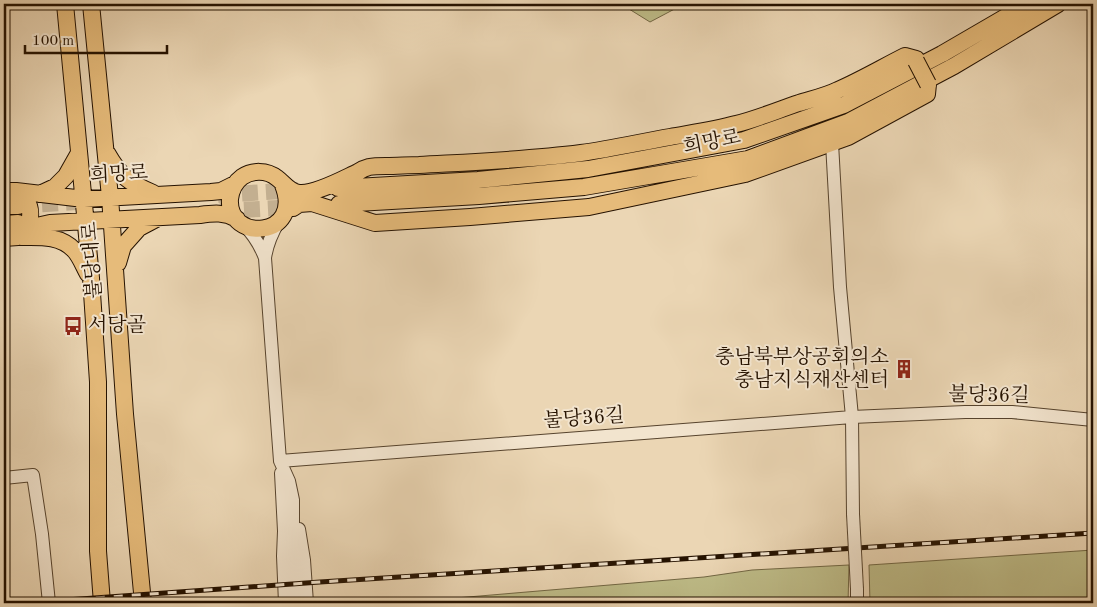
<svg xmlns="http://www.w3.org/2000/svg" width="1097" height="607" font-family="'Old Standard TT','Noto Serif KR',serif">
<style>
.green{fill:#bebc88;stroke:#726744}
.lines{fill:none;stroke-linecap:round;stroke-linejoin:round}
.major-tunnel{stroke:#c3af90;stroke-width:16;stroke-dasharray:16 8;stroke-linecap:butt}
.minor-casing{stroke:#56432d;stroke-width:14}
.major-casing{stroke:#251200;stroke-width:18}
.minor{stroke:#f2e4ce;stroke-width:12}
.major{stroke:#e6bb7a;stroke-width:16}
.rail-casing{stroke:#251200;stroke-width:5}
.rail{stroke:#f2e4ce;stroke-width:3;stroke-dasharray:9;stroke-linecap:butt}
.minor-bridge-casing{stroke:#56432d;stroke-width:14;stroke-linecap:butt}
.major-bridge-casing{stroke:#251200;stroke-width:18;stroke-linecap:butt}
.minor-bridge{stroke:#f2e4ce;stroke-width:12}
.major-bridge{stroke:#e6bb7a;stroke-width:16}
.labels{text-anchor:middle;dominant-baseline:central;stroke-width:4;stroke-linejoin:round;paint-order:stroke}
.street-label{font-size:20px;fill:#251200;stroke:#f2e4ce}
.poi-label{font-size:20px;fill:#251200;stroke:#f2e4ce;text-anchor:start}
</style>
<rect width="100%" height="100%" fill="#ebd6b4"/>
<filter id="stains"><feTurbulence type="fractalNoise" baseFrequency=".004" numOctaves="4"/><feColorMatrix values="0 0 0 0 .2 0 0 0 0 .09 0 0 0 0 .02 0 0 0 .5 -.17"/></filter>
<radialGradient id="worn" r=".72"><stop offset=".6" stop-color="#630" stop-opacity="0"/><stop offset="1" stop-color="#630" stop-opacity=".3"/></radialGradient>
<path class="green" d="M621,4H684L650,22Z
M1093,550V603H870L869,565Z
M849,565L848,603H397L704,577L752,570Z"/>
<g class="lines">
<path class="major-tunnel" d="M218,195L298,190
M18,206L76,202
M220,211L298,207"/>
<g class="minor-casing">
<path id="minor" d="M832,143L840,287L852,417L853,514
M244,225C254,235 260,245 265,258C267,244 272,233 279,221
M265,258L280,461L852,417L965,412H1012L1093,420
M280,461L289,481L293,500V555L296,603
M281,473L284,531L283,556L285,603
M4,478L33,475L42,534L49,603
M299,529L304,560L307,603
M857,589V603"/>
</g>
<g class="major-casing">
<path id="major" d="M65,4L91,278L98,382V551L102,603
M91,4L110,197L125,414L143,603
M107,153C120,176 129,183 153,193
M283,185C304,238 227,243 230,199C231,191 235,182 242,177C252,170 267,170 277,178C284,183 290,193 300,193C316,194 343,179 358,172C361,170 365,168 369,167C374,166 381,166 386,166C397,166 408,165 419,165C473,162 527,160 581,153C611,149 641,142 670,137C692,133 714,130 736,124C757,119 778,110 799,103C812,99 826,96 838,90C861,80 883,67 905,56L916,59V61
M338,188L478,180L588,169L744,140L844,105L942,54L1028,4
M4,191H16L84,199L211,192L221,191L235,184
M16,191C19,194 23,197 26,200C33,210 30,223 25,233
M40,194L55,187L66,176L79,153
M339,204L479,196L584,187L748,159L848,122L954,66L1058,4
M4,206H18
M293,208L299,204L312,203L375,223L470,217L589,207L745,174L848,137L927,94L928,84
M4,224L18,223
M21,237C39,237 60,235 74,250C80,256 84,267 88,274
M4,238L18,237L41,225L50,223L200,215C214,213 224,212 237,219
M118,263L123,246L139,228L156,219"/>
</g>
<use href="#minor" class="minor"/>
<use href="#major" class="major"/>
<g class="rail-casing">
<path id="rail" d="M24,603L320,582L1093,533"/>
</g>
<use href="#rail" class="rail"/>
<g class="minor-bridge-casing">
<path id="minor-bridge" d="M853,514L857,589"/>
</g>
<g class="major-bridge-casing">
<path id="major-bridge" d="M916,61L928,84"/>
</g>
<use href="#minor-bridge" class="minor-bridge"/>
<use href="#major-bridge" class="major-bridge"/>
</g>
<defs>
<g id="bus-bare" transform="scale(1.5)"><path d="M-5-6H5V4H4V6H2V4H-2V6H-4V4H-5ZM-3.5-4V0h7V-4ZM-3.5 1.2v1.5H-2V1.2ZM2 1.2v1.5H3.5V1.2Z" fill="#8f2418" stroke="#f2e4ce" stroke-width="2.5" paint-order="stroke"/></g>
<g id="building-bare" transform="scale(1.5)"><path d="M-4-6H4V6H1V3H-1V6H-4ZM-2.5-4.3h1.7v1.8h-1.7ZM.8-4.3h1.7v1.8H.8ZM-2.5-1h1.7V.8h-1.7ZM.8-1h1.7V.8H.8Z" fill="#8f2418" stroke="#f2e4ce" stroke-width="2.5" paint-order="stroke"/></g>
</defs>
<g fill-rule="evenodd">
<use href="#bus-bare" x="73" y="326"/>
<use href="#building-bare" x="904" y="369"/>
</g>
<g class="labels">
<g class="street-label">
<text transform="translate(712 143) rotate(-11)">희망로</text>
<text transform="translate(119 175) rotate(-3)">희망로</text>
<text transform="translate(93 260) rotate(-94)">불당대로</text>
<text transform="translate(989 396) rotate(1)">불당36길</text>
<text transform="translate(584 419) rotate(-4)">불당36길</text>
</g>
<g class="poi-label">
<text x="88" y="326">서당골</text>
<text x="889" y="358" text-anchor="end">충남북부상공회의소<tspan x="889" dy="23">충남지식재산센터</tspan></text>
</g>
</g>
<rect width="1097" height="607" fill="none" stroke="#ebd6b4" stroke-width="20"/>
<rect x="5" y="5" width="1087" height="597" fill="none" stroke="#251200" stroke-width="2.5"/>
<rect x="10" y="10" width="1077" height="587" fill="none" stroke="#251200"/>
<path d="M25 45v8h142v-8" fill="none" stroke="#251200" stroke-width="2.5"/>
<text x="32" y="45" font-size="15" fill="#251200" stroke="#f2e4ce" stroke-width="4" paint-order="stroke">100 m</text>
<rect width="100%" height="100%" filter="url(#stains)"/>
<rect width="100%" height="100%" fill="url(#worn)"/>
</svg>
